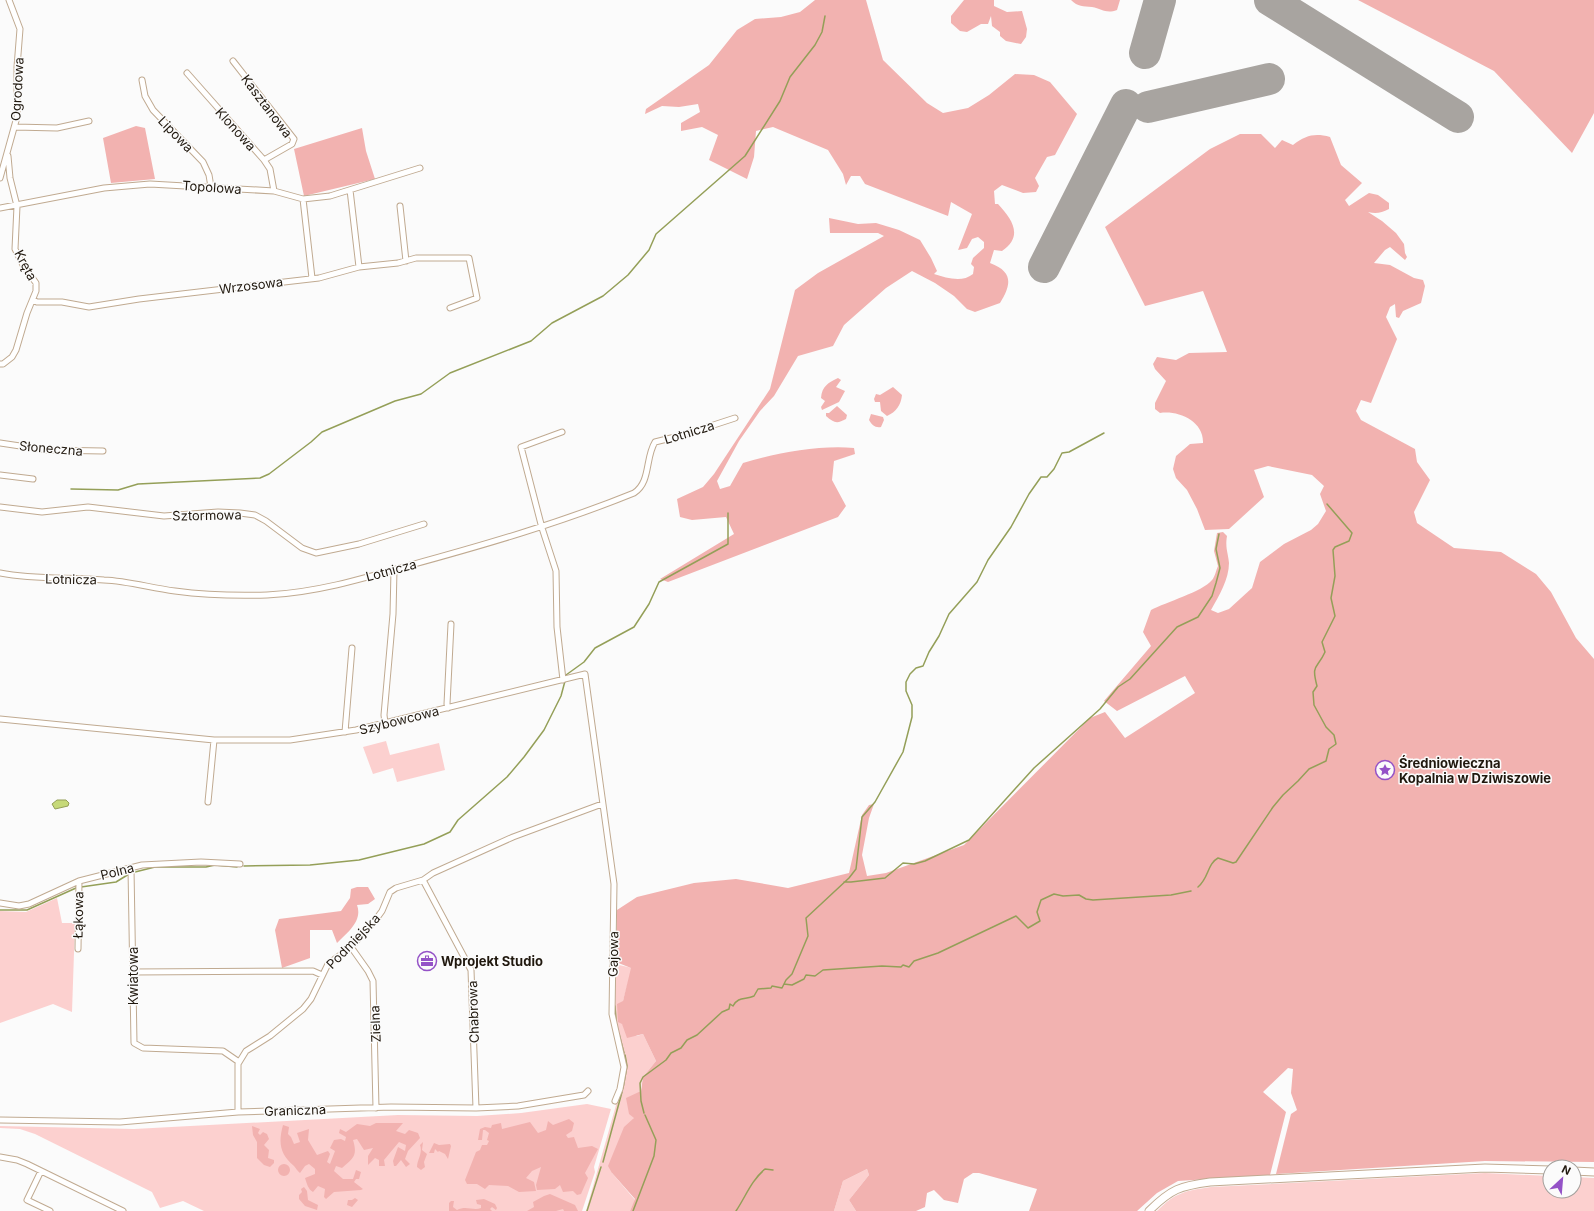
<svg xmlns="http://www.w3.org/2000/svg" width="1594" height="1211" font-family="Inter,sans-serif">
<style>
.green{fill:#fcd0cf}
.forest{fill:#f2b2b0}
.water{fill:#c6d978;stroke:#949f58}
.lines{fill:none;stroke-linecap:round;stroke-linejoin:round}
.stream{stroke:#949f58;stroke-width:1.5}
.runway{stroke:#a8a4a0;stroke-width:32}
.minor-casing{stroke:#c0aa91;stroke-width:7}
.secondary-casing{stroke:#c0aa91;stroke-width:9}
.minor{stroke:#fff;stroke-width:5}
.secondary{stroke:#fff;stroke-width:7}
.labels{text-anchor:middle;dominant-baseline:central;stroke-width:3;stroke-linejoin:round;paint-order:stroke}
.street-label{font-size:13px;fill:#20180e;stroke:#fbfbfb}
.poi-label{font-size:13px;font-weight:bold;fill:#20180e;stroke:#fbfbfb;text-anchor:start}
</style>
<rect width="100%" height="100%" fill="#fbfbfb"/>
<path class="green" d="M386,741L390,755L439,743L445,770L397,782L393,768L373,774L363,747Z
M57,898L62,923H75L72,1012L53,1004L0,1023V911L26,912Z
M615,964L632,968L623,1001L622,1024L637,1036L643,1034L656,1061L643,1077L634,1118L612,1173L635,1200L630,1211H586L624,1077L614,1006Z
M587,1104L611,1109L594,1167L595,1172L582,1211H204L183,1201L160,1208L152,1192L35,1134L20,1129L0,1128V1126L134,1129L398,1115L477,1116L521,1113Z
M867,1169L869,1175L849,1200L856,1211H834L843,1181Z
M1485,1173L1550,1176V1191H1574V1177L1594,1178V1211H1157C1176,1192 1185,1191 1211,1187Z"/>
<path class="forest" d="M815,0H866L883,60L927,103L943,113L968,108L989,95L1015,74L1034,75L1050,82L1077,114L1055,155L1047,157L1035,178L1039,186L1036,192L1023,193L1002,185L994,191L995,204H998C1012,219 1024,236 1002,251L994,250L990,263C1014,272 1011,285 1000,303L975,312L967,309L954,296L935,283L912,271L886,288L844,325L833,346L798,356L774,396L760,411L739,441L717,481L720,489L730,486L743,463C777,453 818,445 854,448L855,454L834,461L832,480L846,506L838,517L668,582L660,579L734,534L726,517L692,520L680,517L677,499L703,487L714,474L770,389L795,290L818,273L884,236L878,233H830L829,218L858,224L876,223L899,230L920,240L931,258L937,271L934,274C947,278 962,283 973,274L974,267L971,264L973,258L984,248V242L978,237L972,239L967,248L958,250L972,214L951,202L948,216L865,184L860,176H851L846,185L843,174L828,150L773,127L756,131L754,157L747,179L709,160L718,135L702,127L681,131V123L700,112L698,104L679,107L662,106L645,114L646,109L709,65L737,30L755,19L781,17L800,12Z
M964,0H994V6L1007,12L1022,11L1027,29L1026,37L1021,44L1006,41L1000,36V32L992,26L991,16L988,24H981L967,32L960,31L951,23V16Z
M1071,0H1120L1117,10C1106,14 1102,9 1092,7C1083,6 1078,7 1071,0Z
M1358,0H1594V113L1572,153L1494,71Z
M136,126L145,128L155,179L111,183L103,138Z
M362,128L366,151L375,179L304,196L294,149Z
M1240,134H1261L1275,148L1282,140L1293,145C1306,135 1315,133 1330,137L1341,165L1362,183L1345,200L1349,206L1369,193L1378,195L1389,203V209C1381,213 1376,214 1368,212L1382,221L1396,233L1404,244L1405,253L1407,257L1405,260L1390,247L1385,250L1374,263L1390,265L1414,278L1423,280L1425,286L1421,303L1403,311L1399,318L1396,317L1395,304L1390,307L1386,317L1397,339L1371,403L1361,400L1356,411L1361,420L1415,449L1417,462L1430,480L1414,512L1417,523L1454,548L1501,552L1536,574L1551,592L1576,638L1594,659V1162L1485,1161L1276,1174L1291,1114L1297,1110L1291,1093L1293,1069L1288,1068L1263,1092L1286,1112L1270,1175L1178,1181L1157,1193L1137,1211H1029L1037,1189L979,1173H973L964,1179L958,1203L944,1200L934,1190L927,1193L925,1207L916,1211H856L849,1200L869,1175L867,1169L843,1181L834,1211H630L635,1199L612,1173L608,1166L624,1127L634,1118L629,1114L626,1098L641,1091L643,1077L656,1061L643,1034L627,1038L622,1024L618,1022L617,1004L623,1001L631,968L616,962L617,910L637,897L694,883L736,879L788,888L849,873L862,815L869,805L874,804L869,818L862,855L867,876L886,873L964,845L1090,718L1105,712L1125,738L1195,693L1185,676L1117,711L1104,701L1151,646L1143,632L1151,610C1166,602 1202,592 1212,580C1215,577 1216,570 1218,566L1214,551L1217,533L1223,532L1227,536C1225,548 1228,552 1229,563C1229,579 1219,596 1211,610L1218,613L1229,609L1252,588L1260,562L1284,544L1311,530L1318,524L1326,511L1320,494L1324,486L1312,475L1268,466L1254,470L1264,497L1229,529L1205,530L1197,509L1187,490L1176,478L1173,469L1176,456L1190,444L1203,443C1204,421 1178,410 1160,413L1155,409V403L1166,381L1155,369L1153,364L1157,357L1176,360L1189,353L1227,352L1203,291L1145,306L1105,227L1210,149Z
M838,378L841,380L836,387L845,391L839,402L822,410L821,407L825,401L821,398C822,386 828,383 838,378Z
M893,387L902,395C901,405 896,412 887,416L881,411L880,402H875L874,399L876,394L880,395Z
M837,406L847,415L846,419C837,424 834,423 826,416V413H829Z
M871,414L883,417L884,420L881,427C875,428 872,425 869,420Z
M357,887H368L375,899L368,904L357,905C363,921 347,933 337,943L332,930H310V958L282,968L275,930L279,919L341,911L350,898L351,889Z
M569,1119L574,1123L572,1131L566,1135L568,1138L574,1137L578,1148L592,1146L598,1149L585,1173L588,1178L581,1194L577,1195L573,1191L563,1192L560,1185L555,1189L537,1190L536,1185L541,1167L532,1171L526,1178L534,1182L536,1191L519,1192L508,1186L489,1185L485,1189L477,1184H467L465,1180L476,1152L480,1150L482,1145H487L489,1141L487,1140L489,1133L485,1130H483L482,1140H478L480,1129L485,1127L491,1128L492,1125L501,1123L502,1129L530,1122L538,1133L546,1130L548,1121L553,1125Z
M376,1123H403L396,1131L405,1134L409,1130L418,1133L420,1138L408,1151L405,1159L410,1164L406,1167L401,1160L396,1166H394L393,1161L398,1147L405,1151L406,1145L399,1142L384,1160L385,1166H379V1160L375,1158L368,1165V1156L373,1148L364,1150L357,1139L353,1140C358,1156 353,1158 342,1168L336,1166L334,1171L343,1179H353L356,1170L361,1172L359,1179H356L354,1182L363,1189L361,1190L334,1192L326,1199L324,1197L325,1189L318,1186L313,1192C308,1189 307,1184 305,1178L315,1174V1169L309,1164L305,1166L300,1173C297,1171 296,1168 294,1166C280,1154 278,1143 283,1125L289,1127L288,1134L291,1137L294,1144L300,1142L297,1133L309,1129L308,1140L317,1155L328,1151L330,1154L327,1162L330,1164L335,1151L330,1148L334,1140L341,1139L345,1141L346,1137L339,1133L340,1129L346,1132L357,1124L370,1126Z
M252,1126L260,1129L258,1133L260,1135L263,1132L267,1134L269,1139L264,1145L269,1150L268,1158L274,1160V1163L270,1167L264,1165L257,1158V1142L253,1135Z
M423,1142L422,1150L427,1154L424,1162L425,1167L421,1170L417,1167C417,1160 423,1153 420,1145Z
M434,1143L439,1145L450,1144L451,1146L448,1159L445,1154L439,1151L438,1152L435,1149L434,1153H429Z
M278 1170a6 6 0 1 1 12 0a6 6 0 1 1-12 0Z
M304,1187L307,1191L308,1200L318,1205L317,1210L305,1206L299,1199V1195L302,1192L301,1189Z
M550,1194L575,1205L578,1211H564L563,1209L556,1211H527L534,1207L533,1202L544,1196Z
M355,1198L358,1200L352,1207L347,1205L348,1200H352Z
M484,1199L495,1204L497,1208L496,1210L492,1207L490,1209L492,1211H449V1203L451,1201H454L453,1207L457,1210C466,1205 473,1211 481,1208V1205L477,1204L476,1200Z"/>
<path class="water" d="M57,800H66L69,803L68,806L55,809L52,804Z"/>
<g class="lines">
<path class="stream" d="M71,489L118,490L138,484L260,478L269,474L311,442L322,432L395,401L421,394L450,373L531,341L552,323L603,296L628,275L649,250L656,234L745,156L780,101L790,77L815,45L822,32L825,16
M566,675L584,662L595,648L634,627L649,604L659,582L728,544V513
M244,866L310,865L359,860L424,844L450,832L458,820L507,777L524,757L544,730L561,696L565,681
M135,872L155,867H206L215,865L237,867
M844,882H851L885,878L903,863L914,864L925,861L969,840L1034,768L1100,709L1118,687L1130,679L1177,627L1198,617L1212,596L1216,583L1220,568L1216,549L1219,534
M81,887L116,882L129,874
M1198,887C1209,878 1207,864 1218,858L1233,863L1236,862L1273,807L1283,795L1298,781L1309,769L1326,761L1329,749L1336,744L1334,735L1326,727L1314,705L1313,692L1317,686C1311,663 1317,670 1325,652L1322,642L1335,616L1331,598L1335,576L1333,550L1335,547L1349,541L1352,533L1327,504
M0,910H27L76,888
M784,984L792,985L804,979L806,975L815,976L823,970L882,966L901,967L903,965L909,967L914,961L938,953L1016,916L1028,928L1040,921L1037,912L1041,900L1054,894L1063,896L1079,895L1086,899L1093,900L1171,895L1191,891
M615,1006L616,1020
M619,1034L624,1053
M623,1088L627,1066L625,1055
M644,1113L641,1101L640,1083L643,1077L666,1060L671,1053L681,1048L687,1040L697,1035L722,1012L729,1009L730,1004L733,1006C738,996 746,1000 754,996L758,989L771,988L772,986L782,988L786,980L792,974L808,936L806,918L849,878L856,869L862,817L875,802L903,752L912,717V705L906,691V682L910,674L916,668L923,666L929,652L939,636L949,614L977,582L988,560L1011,527L1029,494L1041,477H1047L1054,469L1062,453L1069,452L1104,433
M603,1162L622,1092
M587,1211L601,1167
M633,1211L654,1156L656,1140L645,1115
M736,1211C746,1196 751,1181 765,1169L773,1170"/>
<path class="runway" d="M1270,0L1458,117
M1145,53L1160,0
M1148,107L1269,79
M1044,267L1126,105"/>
<g class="minor-casing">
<path id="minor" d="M233,61L294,139L292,144L264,160
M187,73L264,160L270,169L274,191
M142,80L145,96L153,110L203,162L209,175L211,187
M15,127L57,128L89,121
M0,178L17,117V67L20,29L9,0
M350,190L359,267
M303,199L312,278
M400,206L406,261
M0,208L104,188L150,184L274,191L303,199L330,196L420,168
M33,300L37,302H62L89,307L139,299L319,278L359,267L398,263L416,258H469L477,298L450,308
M0,364H3L12,357L16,350L27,313L36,291V283L23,265L15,249L17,206L10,178L8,156
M562,432L521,447L542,528L556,571L557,627L563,680
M0,443L47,450L103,451
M0,475L33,479
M0,507L42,512L88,507L164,516L218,512L240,513L255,515L266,521L302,548L316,553L359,544L424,524
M0,573C35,580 69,577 104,580C128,581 151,588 175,591C205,595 237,596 267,595C314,593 362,579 407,566C484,545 560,523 634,493C651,482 645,458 655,442L683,435L735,418
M448,708L447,704L451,624
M0,719L214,740H290L356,730L585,674L614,884L612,1014L624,1067L620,1089L615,1101
M385,723L384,715L393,614L394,570
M345,732L352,648
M208,802L214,740
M131,869L134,1043L143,1048L223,1051L239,1062
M423,880L471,970L476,1108
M0,903L19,906L29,904L79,881L142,865L201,862L240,864
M351,947L368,971L373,981L376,1108
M78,949L79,881
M133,972L313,971L322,975
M238,1112V1064L246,1051L270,1036L303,1009L311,999L328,964L351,947L374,922L382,911L390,892L396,888L423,880L433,873L513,837L602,804
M0,1120L120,1122L238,1112L391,1107L476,1108L518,1106L584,1095L588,1091
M0,1157L17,1160L27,1164L123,1211
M41,1171L27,1200L50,1211"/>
</g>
<g class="secondary-casing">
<path id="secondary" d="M1574,1171L1594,1172
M1149,1211C1171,1189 1180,1186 1210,1182L1485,1168L1550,1170"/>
</g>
<use href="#minor" class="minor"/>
<use href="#secondary" class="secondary"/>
</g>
<defs>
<g id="sight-ring" transform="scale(1)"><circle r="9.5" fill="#fbfbfb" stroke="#9452c7" stroke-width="1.5"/><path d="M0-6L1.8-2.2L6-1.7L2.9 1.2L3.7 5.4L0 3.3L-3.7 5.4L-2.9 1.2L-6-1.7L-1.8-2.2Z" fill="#9452c7"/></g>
<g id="office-ring" transform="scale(1)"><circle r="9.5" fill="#fbfbfb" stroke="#9452c7" stroke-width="1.5"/><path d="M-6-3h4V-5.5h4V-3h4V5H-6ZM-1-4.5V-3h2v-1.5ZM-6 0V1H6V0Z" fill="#9452c7"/></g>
</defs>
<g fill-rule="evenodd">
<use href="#sight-ring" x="1385" y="770"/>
<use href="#office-ring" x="427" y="961"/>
</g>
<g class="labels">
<g class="street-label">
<text transform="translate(17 89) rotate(-87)">Ogrodowa</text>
<text transform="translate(267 106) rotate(53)">Kasztanowa</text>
<text transform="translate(236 129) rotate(48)">Klonowa</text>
<text transform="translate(176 134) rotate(46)">Lipowa</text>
<text transform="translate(212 187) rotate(4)">Topolowa</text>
<text transform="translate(26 265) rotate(62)">Kręta</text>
<text transform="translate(251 285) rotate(-7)">Wrzosowa</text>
<text transform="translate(689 432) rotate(-17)">Lotnicza</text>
<text transform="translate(51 448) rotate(5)">Słoneczna</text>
<text transform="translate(207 515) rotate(-1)">Sztormowa</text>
<text transform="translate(391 570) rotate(-15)">Lotnicza</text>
<text transform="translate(71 579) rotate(1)">Lotnicza</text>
<text transform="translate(399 720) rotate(-14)">Szybowcowa</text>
<text transform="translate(117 871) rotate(-14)">Polna</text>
<text transform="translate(78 915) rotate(-89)">Łąkowa</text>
<text transform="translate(353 941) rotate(-46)">Podmiejska</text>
<text transform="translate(613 954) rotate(-89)">Gajowa</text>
<text transform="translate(133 976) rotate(-90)">Kwiatowa</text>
<text transform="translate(473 1012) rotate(-92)">Chabrowa</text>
<text transform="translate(375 1024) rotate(-92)">Zielna</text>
<text transform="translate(295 1110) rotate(-2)">Graniczna</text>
</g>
<g class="poi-label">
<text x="1399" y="763">Średniowieczna<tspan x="1399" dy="15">Kopalnia w Dziwiszowie</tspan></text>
<text x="441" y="961">Wprojekt Studio</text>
</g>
</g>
<g transform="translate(1562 1179) rotate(26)"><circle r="19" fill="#fbfbfb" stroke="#a3a09c"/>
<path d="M0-3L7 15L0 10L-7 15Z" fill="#9452c7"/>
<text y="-6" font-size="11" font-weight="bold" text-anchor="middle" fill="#20180e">N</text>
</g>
</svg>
